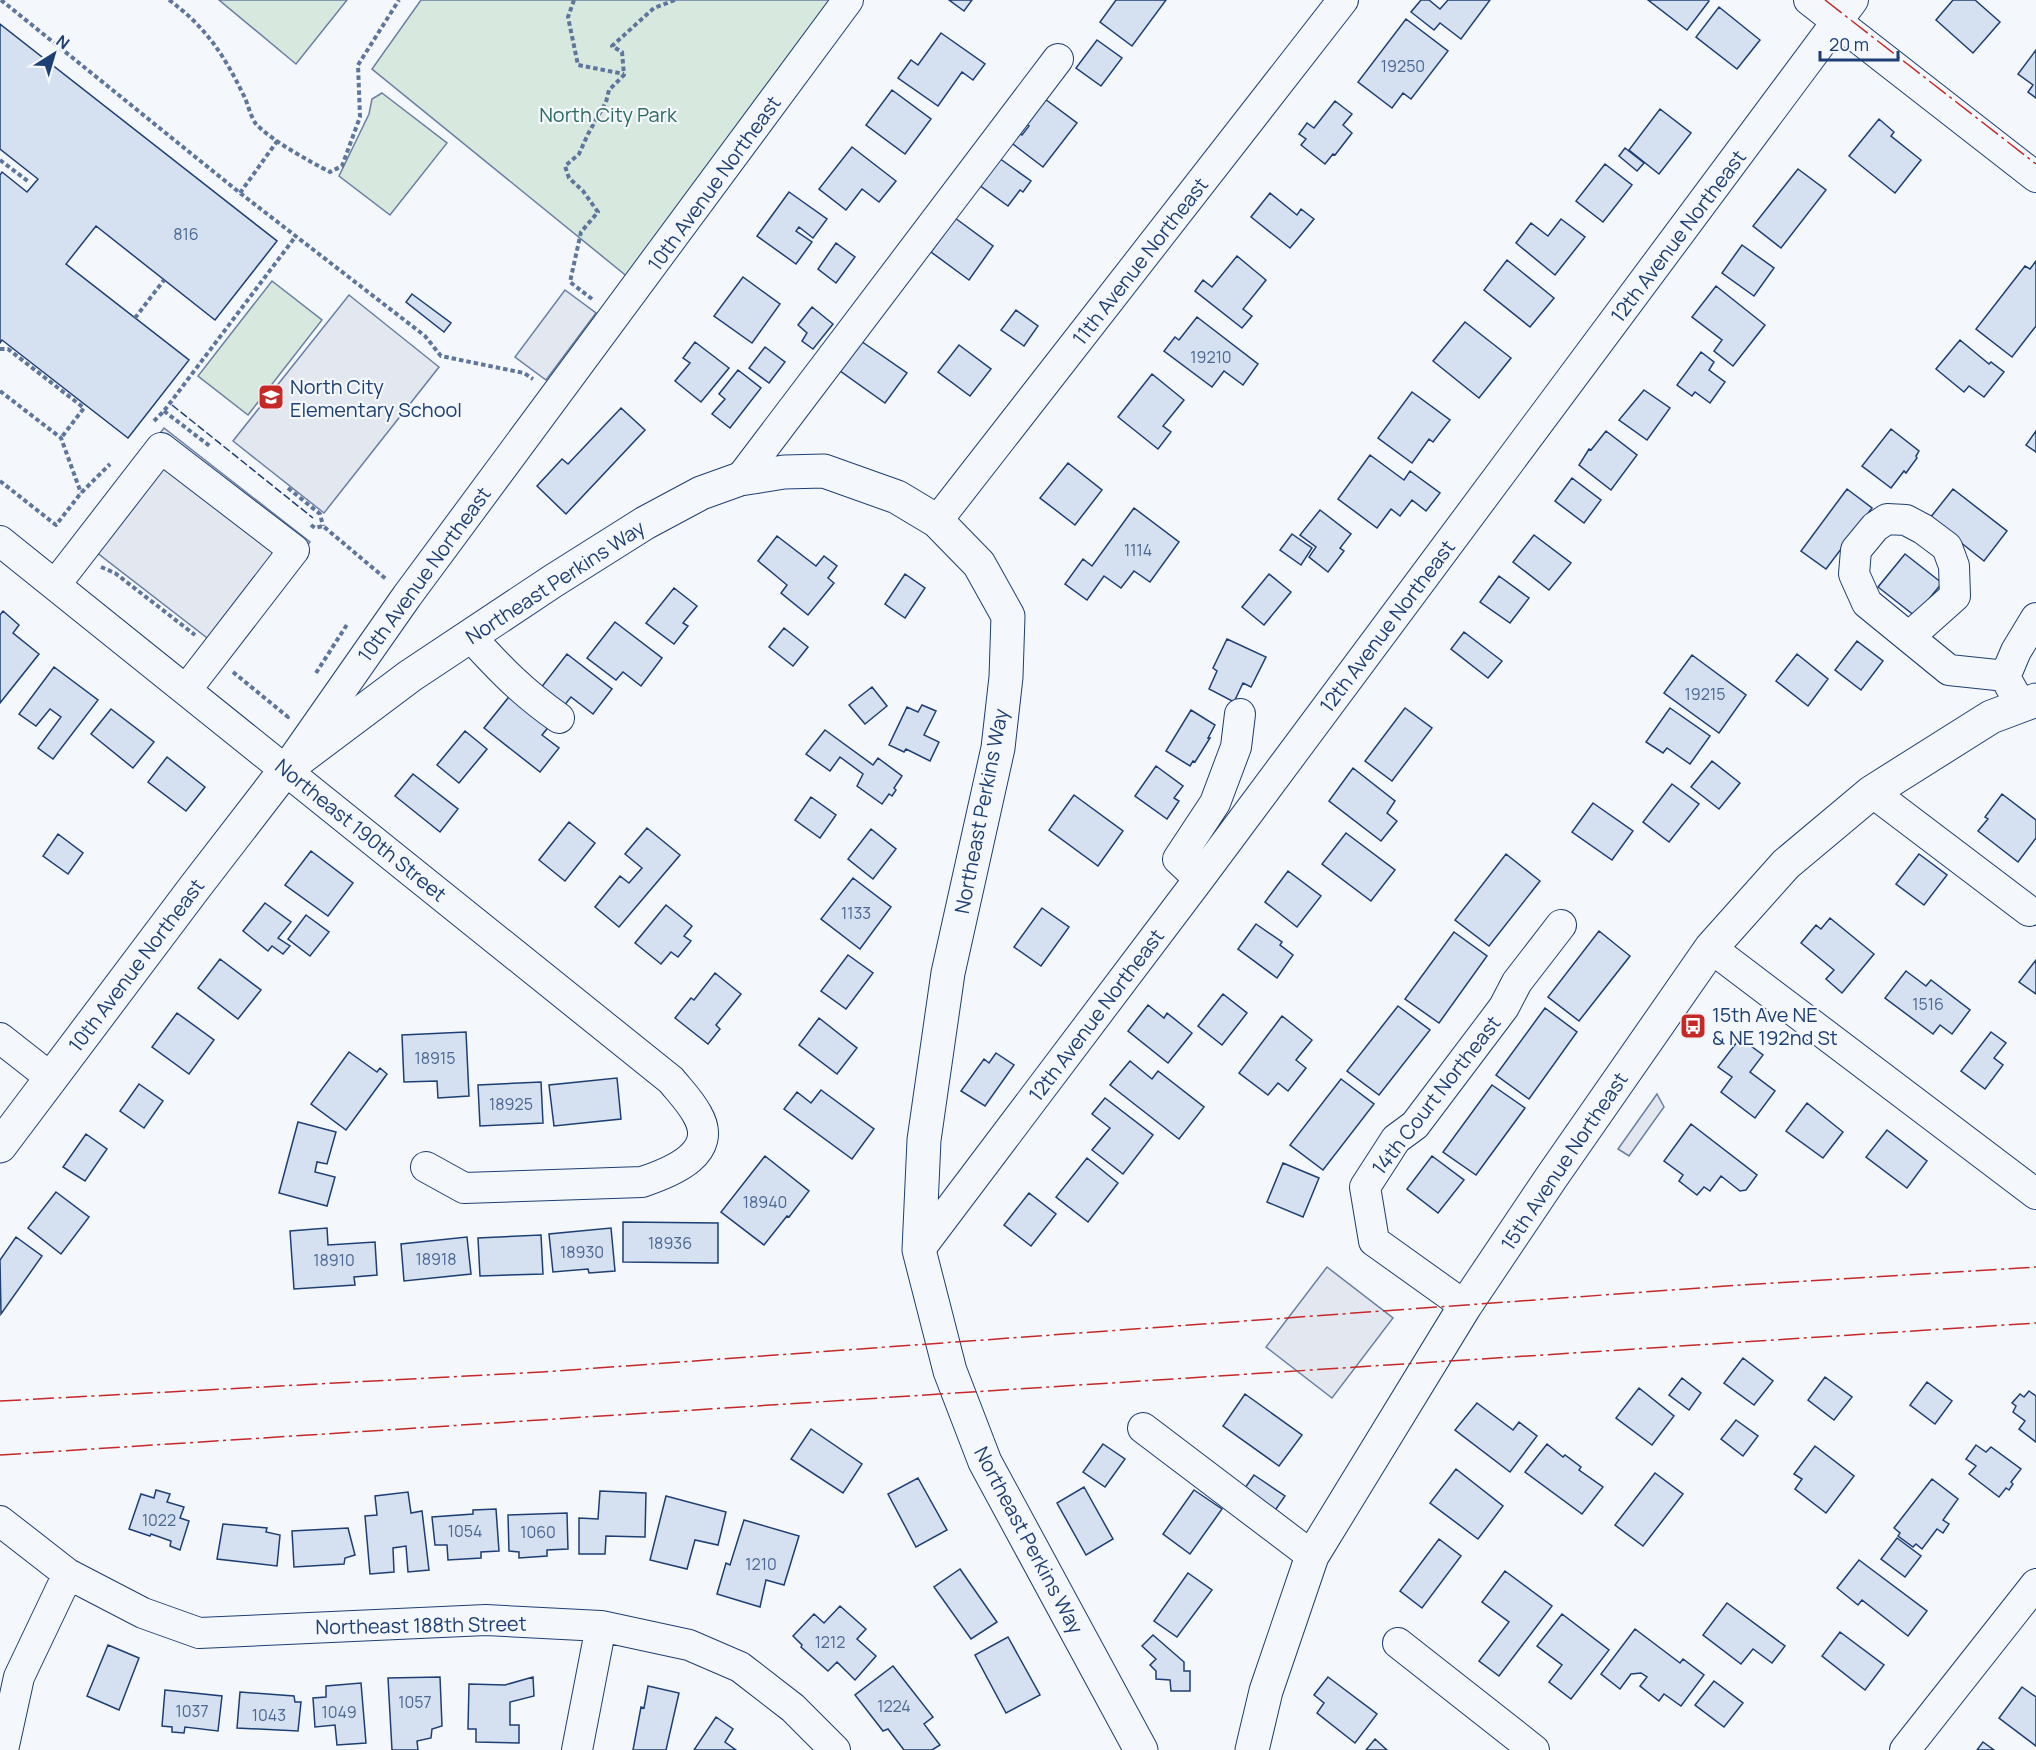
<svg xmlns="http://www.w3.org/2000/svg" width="2036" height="1750" font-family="Manrope,sans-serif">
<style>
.green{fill:#d7e8df;stroke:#687fa3;stroke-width:1.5}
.parking{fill:#e3e8f0;stroke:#687fa3;stroke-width:1.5}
.building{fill:#d5e0f0;stroke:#1d3f73;stroke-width:1.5}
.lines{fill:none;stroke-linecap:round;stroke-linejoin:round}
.minor-casing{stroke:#1d3f73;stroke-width:32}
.major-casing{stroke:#1d3f73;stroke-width:35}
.path{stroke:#5e769c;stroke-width:4;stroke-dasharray:4.5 3;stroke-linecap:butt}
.minor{stroke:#f4f7fb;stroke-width:30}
.major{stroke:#f4f7fb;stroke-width:33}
.fence{stroke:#1d3f73;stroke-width:1.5;stroke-dasharray:8 3;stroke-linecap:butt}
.power{stroke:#c62828;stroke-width:1.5;stroke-dasharray:21 4.5 3 4.5;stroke-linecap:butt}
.labels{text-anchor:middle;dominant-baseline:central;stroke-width:4.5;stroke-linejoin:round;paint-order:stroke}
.number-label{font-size:16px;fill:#4b6792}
.park-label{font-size:20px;fill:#2c6c60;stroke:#f4f7fb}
.street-label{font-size:20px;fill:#1d3f73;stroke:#f4f7fb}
.poi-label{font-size:20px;fill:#1d3f73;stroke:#f4f7fb;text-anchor:start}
</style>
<rect width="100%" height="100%" fill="#f4f7fb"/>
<path class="green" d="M219,0H347L296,64Z
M421,0H836L629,278L372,69Z
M382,93L447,143L390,215L339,176L369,114L372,99Z
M272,281L322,320L248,415L198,376Z"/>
<path class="parking" d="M565,290L596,313L546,380L515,357Z
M349,295L439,367L324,513L233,441Z
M164,428L310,542L224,651L78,538Z
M1657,1094L1664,1107L1629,1156L1618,1149Z
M1327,1267L1393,1318L1332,1398L1266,1347Z"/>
<path class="building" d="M949,0H972L964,11Z
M1116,0H1166L1132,46L1100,22Z
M1421,0H1429L1440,9L1448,0H1490L1461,39L1440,23L1434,30L1411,12Z
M1648,0H1708L1709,1L1687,30Z
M1953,0H1975L2000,22L1973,53L1936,20Z
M1719,7L1760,40L1737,69L1696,37Z
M1406,19L1448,51L1411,99L1403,93L1392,108L1358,82Z
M0,24L277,241L215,320L96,226L66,264L189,360L128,438L2,340L0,343V175L2,172L27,192L38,179L0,149Z
M941,33L985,64L973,80L962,72L938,106L898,78L911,60L918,65Z
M1097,40L1122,58L1101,86L1076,68Z
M2036,50V98L2028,92L2033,85L2018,74Z
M892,90L931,119L905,154L866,125Z
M1045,99L1077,123L1043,167L1009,141L1016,131L1022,135L1029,126L1026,124Z
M1335,101L1352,114L1343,125L1352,133L1335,155L1333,154L1325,164L1301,145L1306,139L1299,134L1307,123L1314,128Z
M1660,109L1691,133L1659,174L1629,150Z
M1879,119L1894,132L1891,136L1921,160L1895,193L1849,156Z
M852,147L896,181L879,202L862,189L846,210L819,189Z
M1625,148L1644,163L1637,171L1619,156Z
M999,158L1031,181L1023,192L1020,190L1008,206L979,185Z
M1605,164L1632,185L1603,222L1576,201Z
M1798,169L1826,190L1781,248L1753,226Z
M789,192L827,219L813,238L799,227L796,231L812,242L796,264L757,236Z
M1270,193L1297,215L1301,209L1314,219L1290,248L1251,217Z
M955,218L993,246L969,280L931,252Z
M1561,219L1585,237L1555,275L1516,243L1531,223L1548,236Z
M836,243L855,257L836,283L818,269Z
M1742,245L1774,268L1754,296L1722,273Z
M1237,256L1266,280L1243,309L1252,316L1242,328L1195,291L1203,280L1212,287Z
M1507,260L1554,298L1530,327L1484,290Z
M2036,261V326L2012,357L1976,329L2025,266L2030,269Z
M743,277L780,304L752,343L714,316Z
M1716,286L1765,325L1733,366L1714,351L1722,340L1692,317Z
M412,294L451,323L444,332L406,302Z
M812,307L833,324L813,349L802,341L807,333L798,325Z
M1016,310L1038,326L1024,346L1001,330Z
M1197,317L1258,364L1243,385L1224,371L1212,387L1164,351L1175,337L1179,340Z
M1465,322L1511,358L1479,398L1433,361Z
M858,339L907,373L885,403L836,368Z
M1960,340L1989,364L1991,362L2004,372L1984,397L1969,386L1964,392L1936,369Z
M695,342L729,368L701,402L675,381L690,363L683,358Z
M959,345L991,369L970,396L938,372Z
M765,347L785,362L769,383L749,368Z
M1701,352L1714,362L1709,370L1725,382L1710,403L1695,392L1692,396L1677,385Z
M738,370L761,388L730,428L712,414L725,399L719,394Z
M1152,374L1184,400L1163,426L1171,432L1158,449L1118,417Z
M1644,390L1670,408L1647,440L1619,420Z
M1412,392L1450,420L1433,442L1429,439L1412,463L1378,438Z
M621,408L645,430L566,514L537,486L562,459L568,464Z
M1891,429L1919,451L1916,456L1917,458L1906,473L1904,471L1891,488L1862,466Z
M1606,431L1637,455L1611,490L1579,465L1589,449L1591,450Z
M2036,431V452L2026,445Z
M1370,455L1404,480L1410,471L1440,493L1426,511L1412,500L1400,516L1391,509L1377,528L1338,499Z
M1068,463L1102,490L1075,525L1040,498Z
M1572,478L1601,500L1584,523L1555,501Z
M1847,489L1872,508L1826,569L1801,551Z
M1953,489L2007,531L1984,561L1930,518Z
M1134,508L1179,542L1150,582L1134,571L1121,588L1104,576L1087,600L1065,584L1083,559L1092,566Z
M1320,510L1351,534L1340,548L1344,551L1328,572L1309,557L1316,547L1300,535Z
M1292,534L1312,548L1301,565L1280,550Z
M1534,535L1571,563L1549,590L1513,562Z
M777,536L816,566L824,556L837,566L828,578L834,583L808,615L781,593L787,585L758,561Z
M1905,554L1942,583L1915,616L1878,587Z
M905,574L925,588L905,618L885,604Z
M1269,574L1291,592L1264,625L1242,607Z
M1499,576L1529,598L1510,623L1480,602Z
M674,588L697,606L683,623L688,626L674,644L646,623Z
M3,611L19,625L13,633L39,654L0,703V615Z
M615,622L662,658L641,686L623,672L616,680L587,658Z
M784,628L808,647L793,666L769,647Z
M1464,632L1502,661L1488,678L1451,649Z
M1227,639L1266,657L1251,687L1243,683L1234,702L1209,689L1217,671L1213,668Z
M1857,641L1883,661L1861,690L1835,670Z
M567,654L612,689L593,714L571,697L563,707L540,689Z
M1797,654L1828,679L1808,706L1776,681Z
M1692,655L1746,695L1719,733L1664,693Z
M54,667L98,700L53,759L38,748L61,717L50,709L36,726L19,714Z
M872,687L887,706L865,724L849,705Z
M512,693L551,724L542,735L559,748L540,772L484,728Z
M922,705L936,711L924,735L939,742L930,761L906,749L904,752L889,745L907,707L918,712Z
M1405,708L1432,728L1392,781L1365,761Z
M1670,708L1710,736L1690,764L1667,748L1663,753L1646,742Z
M111,709L154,742L133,768L91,734Z
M1191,710L1215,725L1208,738H1210L1195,762L1193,761L1190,766L1166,751Z
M825,730L873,765L878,758L902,776L894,788L896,790L892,796L889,794L882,804L857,786L863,774L840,757L830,771L806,754Z
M465,731L487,749L459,783L437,765Z
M167,757L205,787L186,811L148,782Z
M1712,761L1740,783L1719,809L1691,787Z
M1156,766L1183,786L1174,798L1179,801L1167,819L1135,796Z
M1353,768L1395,801L1387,813L1397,821L1381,841L1329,801Z
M413,774L458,809L440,832L395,796Z
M1672,784L1699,804L1669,842L1643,822Z
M2002,794L2036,820V838L2018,862L1978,831L1988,819L1985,817Z
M1074,795L1123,831L1098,866L1049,830Z
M811,797L836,815L820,838L795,820Z
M1593,803L1633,831L1612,860L1572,832Z
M569,822L595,843L565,881L539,860Z
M647,828L680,855L619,927L595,907L620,876L629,883L642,868L625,854Z
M871,829L896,849L873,879L848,859Z
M1346,833L1395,870L1371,901L1322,864Z
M58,834L83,853L68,874L43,856Z
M311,851L353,883L328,916L285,885Z
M1506,854L1540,881L1489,946L1455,920Z
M1919,854L1947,875L1924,905L1896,884Z
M1288,871L1321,896L1297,927L1265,902Z
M853,878L891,907L860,949L821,919Z
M265,903L291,922L278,938L290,946L283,954L272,946L268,951L243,931Z
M666,905L692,926L684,936L691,941L678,957L671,952L661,964L635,943Z
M1042,908L1069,927L1041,966L1014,947Z
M306,915L329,932L310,956L288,939Z
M1830,918L1874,954L1842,993L1826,979L1834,970L1801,943L1816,925L1821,929Z
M1256,924L1282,942L1280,945L1293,955L1277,978L1238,949Z
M1599,931L1630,956L1579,1021L1548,997Z
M1454,932L1487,956L1439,1023L1405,999Z
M848,955L873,973L846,1009L821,991Z
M220,959L261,990L238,1019L198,988Z
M2036,960V994L2019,982Z
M1906,971L1926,986L1931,980L1970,1010L1952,1034L1940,1025L1933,1034L1885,998Z
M715,973L741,994L716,1025L720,1029L708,1044L675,1018L691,998L694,1000Z
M1223,994L1247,1013L1222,1045L1198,1026Z
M1148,1005L1164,1018L1167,1013L1192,1033L1168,1063L1128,1031Z
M1398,1006L1430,1030L1379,1095L1347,1071Z
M1545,1008L1577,1032L1529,1099L1496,1075Z
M177,1013L214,1040L189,1074L152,1047Z
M1282,1016L1312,1040L1296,1060L1306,1068L1288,1091L1278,1083L1268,1095L1239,1073Z
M819,1018L857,1048L837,1074L799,1045Z
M466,1032L469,1096L438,1098L437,1081L404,1082L402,1035Z
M1991,1032L2006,1043L1994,1058L2003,1065L1985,1089L1961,1071Z
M1740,1038L1763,1055L1750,1072L1775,1091L1755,1118L1721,1092L1732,1077L1718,1067Z
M349,1052L377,1072L380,1068L387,1074L346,1130L311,1104Z
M996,1053L1014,1065L985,1106L961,1091L984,1059L989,1063Z
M1130,1061L1152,1079L1158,1071L1204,1107L1179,1139L1110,1085Z
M617,1078L621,1119L554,1126L549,1085Z
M1341,1079L1374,1104L1323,1170L1290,1145Z
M541,1082L543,1123L480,1126L478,1085Z
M139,1084L163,1101L144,1128L120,1111Z
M1492,1085L1525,1108L1476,1175L1443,1152Z
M821,1090L874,1129L852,1159L784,1109L797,1092L811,1103Z
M1105,1098L1153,1135L1123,1174L1092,1150L1110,1128L1092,1114Z
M1807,1103L1843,1132L1823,1158L1786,1131Z
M298,1122L336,1132L327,1164L317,1162L315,1172L335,1177L327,1206L279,1193Z
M1691,1124L1757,1175L1746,1190L1740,1191L1721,1176L1710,1191L1704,1187L1697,1195L1679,1181L1683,1175L1664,1161Z
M1887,1130L1927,1161L1907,1188L1866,1157Z
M86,1134L107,1149L85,1181L63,1167Z
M765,1156L809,1191L789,1217L787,1216L764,1245L721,1212Z
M1432,1156L1464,1180L1438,1213L1407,1189Z
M1087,1158L1118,1183L1088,1222L1056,1197Z
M1283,1163L1319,1178L1303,1217L1267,1202Z
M56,1192L89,1217L61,1254L28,1228Z
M1029,1193L1056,1214L1031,1246L1004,1225Z
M623,1222L718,1223V1263L623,1262Z
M327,1228L328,1245L375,1242L377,1275L354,1277L355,1285L294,1289L290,1231Z
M611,1228L615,1271L589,1273L588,1269L553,1272L549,1234Z
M541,1235L543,1274L480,1276L478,1238Z
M16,1237L42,1256L1,1314L0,1260Z
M467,1237L471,1274L404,1281L401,1244Z
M1743,1358L1773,1381L1754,1405L1724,1383Z
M1825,1377L1852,1397L1834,1420L1808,1400Z
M1682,1378L1701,1393L1689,1410L1669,1395Z
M1927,1382L1952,1401L1935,1424L1910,1405Z
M1639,1388L1674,1416L1652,1445L1616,1418Z
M2029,1391L2036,1396V1442L2019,1429L2025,1421L2013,1412L2016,1406L2012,1403L2020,1394L2024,1397Z
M1245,1394L1302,1435L1279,1466L1223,1426Z
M1477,1403L1513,1430L1519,1422L1537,1436L1510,1472L1455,1430Z
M1736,1420L1758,1436L1743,1456L1721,1439Z
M811,1429L862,1464L843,1493L791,1459Z
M1103,1444L1125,1459L1105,1487L1083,1472Z
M1547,1444L1563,1457L1565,1455L1581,1467L1579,1470L1603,1487L1582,1514L1525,1472Z
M1976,1445L1986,1452L1991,1447L2021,1469L2011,1482L2013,1484L2009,1490L2006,1488L1999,1497L1969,1474L1976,1466L1966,1459Z
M1815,1446L1854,1476L1826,1513L1795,1489L1802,1479L1794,1474Z
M1456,1469L1503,1506L1478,1539L1430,1503Z
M1655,1473L1683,1494L1643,1546L1615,1525Z
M1254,1475L1285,1496L1269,1519L1238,1498Z
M918,1478L947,1530L916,1547L888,1494Z
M1932,1479L1958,1499L1943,1520L1949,1524L1943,1533L1937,1529L1922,1549L1916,1544L1913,1547L1898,1536L1900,1533L1894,1528Z
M1084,1487L1113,1539L1086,1555L1057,1503Z
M156,1490L170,1494L167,1502L184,1507L180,1518L189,1521L180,1550L170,1546L171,1541L151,1534L150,1536L129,1529L141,1494L154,1498Z
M1194,1490L1222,1509L1190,1554L1163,1534Z
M600,1491L646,1493L645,1537L606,1536L605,1554H579V1518L598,1519Z
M408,1492L411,1513L422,1511L429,1570L408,1572L406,1546L393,1548L394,1572L370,1574L365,1516L377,1515L375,1496Z
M666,1496L726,1512L718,1545L695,1540L687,1569L650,1560Z
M496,1509L499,1551L481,1552V1558L448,1560L447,1545H435L432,1517L473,1514V1510Z
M567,1513L568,1549L547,1550V1556L519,1558V1552L509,1551L508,1515Z
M744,1520L799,1536L784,1585L766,1580L760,1607L717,1594L726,1563L730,1565Z
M223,1524L267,1528L266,1532L280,1535L277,1566L217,1559Z
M348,1528L355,1555L345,1558L344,1564L294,1567L292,1531Z
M1897,1538L1921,1556L1905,1577L1881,1559Z
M1439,1539L1461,1556L1422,1608L1400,1591Z
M1859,1560L1927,1611L1908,1636L1862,1600L1858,1605L1837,1588Z
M960,1569L997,1622L971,1639L934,1587Z
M1505,1571L1552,1606L1499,1676L1479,1661L1509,1622L1482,1602Z
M1188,1573L1212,1590L1177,1637L1154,1621Z
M1727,1603L1785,1646L1772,1663L1753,1649L1741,1664L1703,1635Z
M840,1606L866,1629L857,1639L876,1656L855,1680L837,1662L828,1671L801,1647L802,1645L793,1636L814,1614L824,1623Z
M1562,1614L1609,1650L1571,1699L1549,1682L1562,1665L1537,1646Z
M1635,1629L1680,1663L1683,1659L1704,1675L1681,1706L1664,1694L1659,1701L1640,1686L1647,1677L1641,1673L1631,1674L1620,1689L1601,1674Z
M1840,1632L1884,1665L1865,1690L1822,1656Z
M1153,1635L1184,1662V1671H1190V1691H1171L1170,1680L1156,1679V1671L1150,1665L1156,1659L1142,1646Z
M1008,1637L1040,1695L1006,1713L975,1655Z
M108,1645L139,1658L119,1710L87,1696Z
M893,1666L933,1717L924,1724L940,1745L932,1750H904L888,1729L883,1731L855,1695Z
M440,1677L442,1726L432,1729L431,1738L417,1741L418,1750H392L388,1678Z
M533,1677L534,1696L510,1702V1725H519V1743L476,1742V1729H468L469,1684L505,1685Z
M1328,1677L1377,1714L1355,1743L1317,1713L1324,1703L1314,1695Z
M1714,1681L1743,1703L1724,1727L1695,1705Z
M361,1683L366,1743L337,1745L335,1725L315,1727L313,1698L326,1697V1686Z
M648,1686L679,1693L666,1750H633L641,1707L644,1708Z
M2022,1687L2036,1697V1746L1999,1718Z
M165,1690L222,1696L218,1731L185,1727L184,1733L172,1732V1727L162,1726Z
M240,1692L294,1696L295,1702H301L298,1731L237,1728Z
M716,1717L733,1729L725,1742L736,1750H694Z
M1375,1739L1387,1750H1366Z
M1983,1742L1994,1750H1977Z"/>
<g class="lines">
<g class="minor-casing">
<path id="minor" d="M1809,0L2036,177
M740,479L1058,59
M937,521L1343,0
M0,541L671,1080C680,1091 690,1101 697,1114C720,1153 672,1172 642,1182L464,1188L426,1167
M55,585L161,448L294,550L186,690
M470,636C500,669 522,692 559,718
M1909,637L1955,596L1954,566L1947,547L1923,529L1906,520L1887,519L1875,527L1856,550L1854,574L1867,603L1949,670L2006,676
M2014,693L2005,677L2016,651L2036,618
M293,759L407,596L848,0
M1872,792L2029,911
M1199,879L1178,859L1215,803L1236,747L1240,714
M1711,948L2036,1194
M0,1038L51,1078
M919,1250L1199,879L1853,0
M1465,1306L1374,1241L1365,1187L1396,1139L1415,1125L1504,1007L1517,982L1561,925
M1143,1428L1312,1556
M0,1521L68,1574L143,1613L199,1633L486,1620L601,1626L689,1645L740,1667L793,1708L835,1750
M1398,1643L1534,1750
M3,1750L19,1677L68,1574
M577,1750L601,1626
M1905,1750L2036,1584"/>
</g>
<g class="major-casing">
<path id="major" d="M0,1146L195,887L286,769L410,676L553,581L645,523L701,493L740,479L784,472L824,471L897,497L937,521L979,564L1008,616L1006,677L998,748L948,973L924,1140L919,1250L950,1371L985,1462L1141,1750
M1252,1750L1266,1691L1312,1556L1465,1306L1551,1178L1711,948L1786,864L1872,792L1991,717L2036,700"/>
</g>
<path class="path" d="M1,0L240,193L425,336L441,356L524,373L533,379
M169,0C205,26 224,55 243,94C248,103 250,116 256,124C272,141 309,161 330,172L342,166L360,117L358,65L399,0
M574,0L568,17L578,65L624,74
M0,160L29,182
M240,193L278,140
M592,299L570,282L581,232L598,212L583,191L569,178L565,166L579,154L588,134L606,102L609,90L624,75L622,52L612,46L654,8L675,0
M135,318L164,280
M0,349H8L84,408L61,438
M0,391L61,438L81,493
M164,411L211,447
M154,421L164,411L296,236
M0,481L56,525L81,493L110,464
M288,488L320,514L323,526
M311,525L315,528L323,526L386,579
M101,567L115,573L195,635
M233,672L288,717L289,714
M316,673L348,623"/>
<use href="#minor" class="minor"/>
<use href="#major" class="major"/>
<path class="fence" d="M172,405L313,518"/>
<path class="power" d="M1825,0L2036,164
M0,1401L542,1372L1741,1285L2036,1267
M0,1455L2036,1323"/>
</g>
<defs>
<g id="school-square" transform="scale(1.35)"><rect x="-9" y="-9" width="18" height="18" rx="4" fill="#c62828" stroke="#f4f7fb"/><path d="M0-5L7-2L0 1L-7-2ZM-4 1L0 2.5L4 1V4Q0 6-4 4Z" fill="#fff"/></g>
<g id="bus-square" transform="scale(1.35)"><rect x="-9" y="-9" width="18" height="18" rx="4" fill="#c62828" stroke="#f4f7fb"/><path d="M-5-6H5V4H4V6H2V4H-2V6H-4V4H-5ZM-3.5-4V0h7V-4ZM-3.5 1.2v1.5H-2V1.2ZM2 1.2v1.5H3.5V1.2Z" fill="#fff"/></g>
</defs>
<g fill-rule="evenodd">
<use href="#school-square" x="271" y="397"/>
<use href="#bus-square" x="1693" y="1026"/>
</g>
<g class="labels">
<g class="number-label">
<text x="1403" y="66">19250</text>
<text x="186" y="234">816</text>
<text x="1211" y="357">19210</text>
<text x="1138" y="550">1114</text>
<text x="1705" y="694">19215</text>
<text x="856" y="913">1133</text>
<text x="1928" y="1004">1516</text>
<text x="435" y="1058">18915</text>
<text x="511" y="1104">18925</text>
<text x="765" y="1202">18940</text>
<text x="670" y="1243">18936</text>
<text x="582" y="1252">18930</text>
<text x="436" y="1259">18918</text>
<text x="334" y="1260">18910</text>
<text x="159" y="1520">1022</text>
<text x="465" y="1531">1054</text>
<text x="538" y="1532">1060</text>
<text x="761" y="1564">1210</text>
<text x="830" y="1642">1212</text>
<text x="415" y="1702">1057</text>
<text x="894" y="1706">1224</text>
<text x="192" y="1711">1037</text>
<text x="339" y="1712">1049</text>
<text x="269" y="1715">1043</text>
</g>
<g class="park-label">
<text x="608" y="114">North City Park</text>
</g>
<g class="street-label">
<text transform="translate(714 183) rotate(-54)">10th Avenue Northeast</text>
<text transform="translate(1678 236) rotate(-53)">12th Avenue Northeast</text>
<text transform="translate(1140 261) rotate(-52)">11th Avenue Northeast</text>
<text transform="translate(424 574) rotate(-54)">10th Avenue Northeast</text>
<text transform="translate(555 582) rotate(-33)">Northeast Perkins Way</text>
<text transform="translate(1387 626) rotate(-53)">12th Avenue Northeast</text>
<text transform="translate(981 811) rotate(-79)">Northeast Perkins Way</text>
<text transform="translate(361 830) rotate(39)">Northeast 190th Street</text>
<text transform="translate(136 965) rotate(-53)">10th Avenue Northeast</text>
<text transform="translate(1096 1015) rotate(-53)">12th Avenue Northeast</text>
<text transform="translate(1436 1095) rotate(-52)">14th Court Northeast</text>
<text transform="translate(1564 1161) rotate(-56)">15th Avenue Northeast</text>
<text transform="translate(1029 1540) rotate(62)">Northeast Perkins Way</text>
<text transform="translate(421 1625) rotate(-1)">Northeast 188th Street</text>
</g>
<g class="poi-label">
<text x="290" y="386">North City<tspan x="290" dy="23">Elementary School</tspan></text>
<text x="1712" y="1014">15th Ave NE<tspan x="1712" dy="23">&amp; NE 192nd St</tspan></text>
</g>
</g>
<g transform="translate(54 54) rotate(37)" stroke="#f4f7fb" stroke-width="4.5" paint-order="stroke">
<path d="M0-4.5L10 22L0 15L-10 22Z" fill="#1d3f73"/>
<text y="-9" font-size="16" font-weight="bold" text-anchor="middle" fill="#1d3f73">N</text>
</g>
<path d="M1820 51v9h78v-9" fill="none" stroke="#1d3f73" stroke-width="3"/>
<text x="1829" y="51" font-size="18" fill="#1d3f73" stroke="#f4f7fb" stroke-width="4.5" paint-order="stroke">20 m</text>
</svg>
